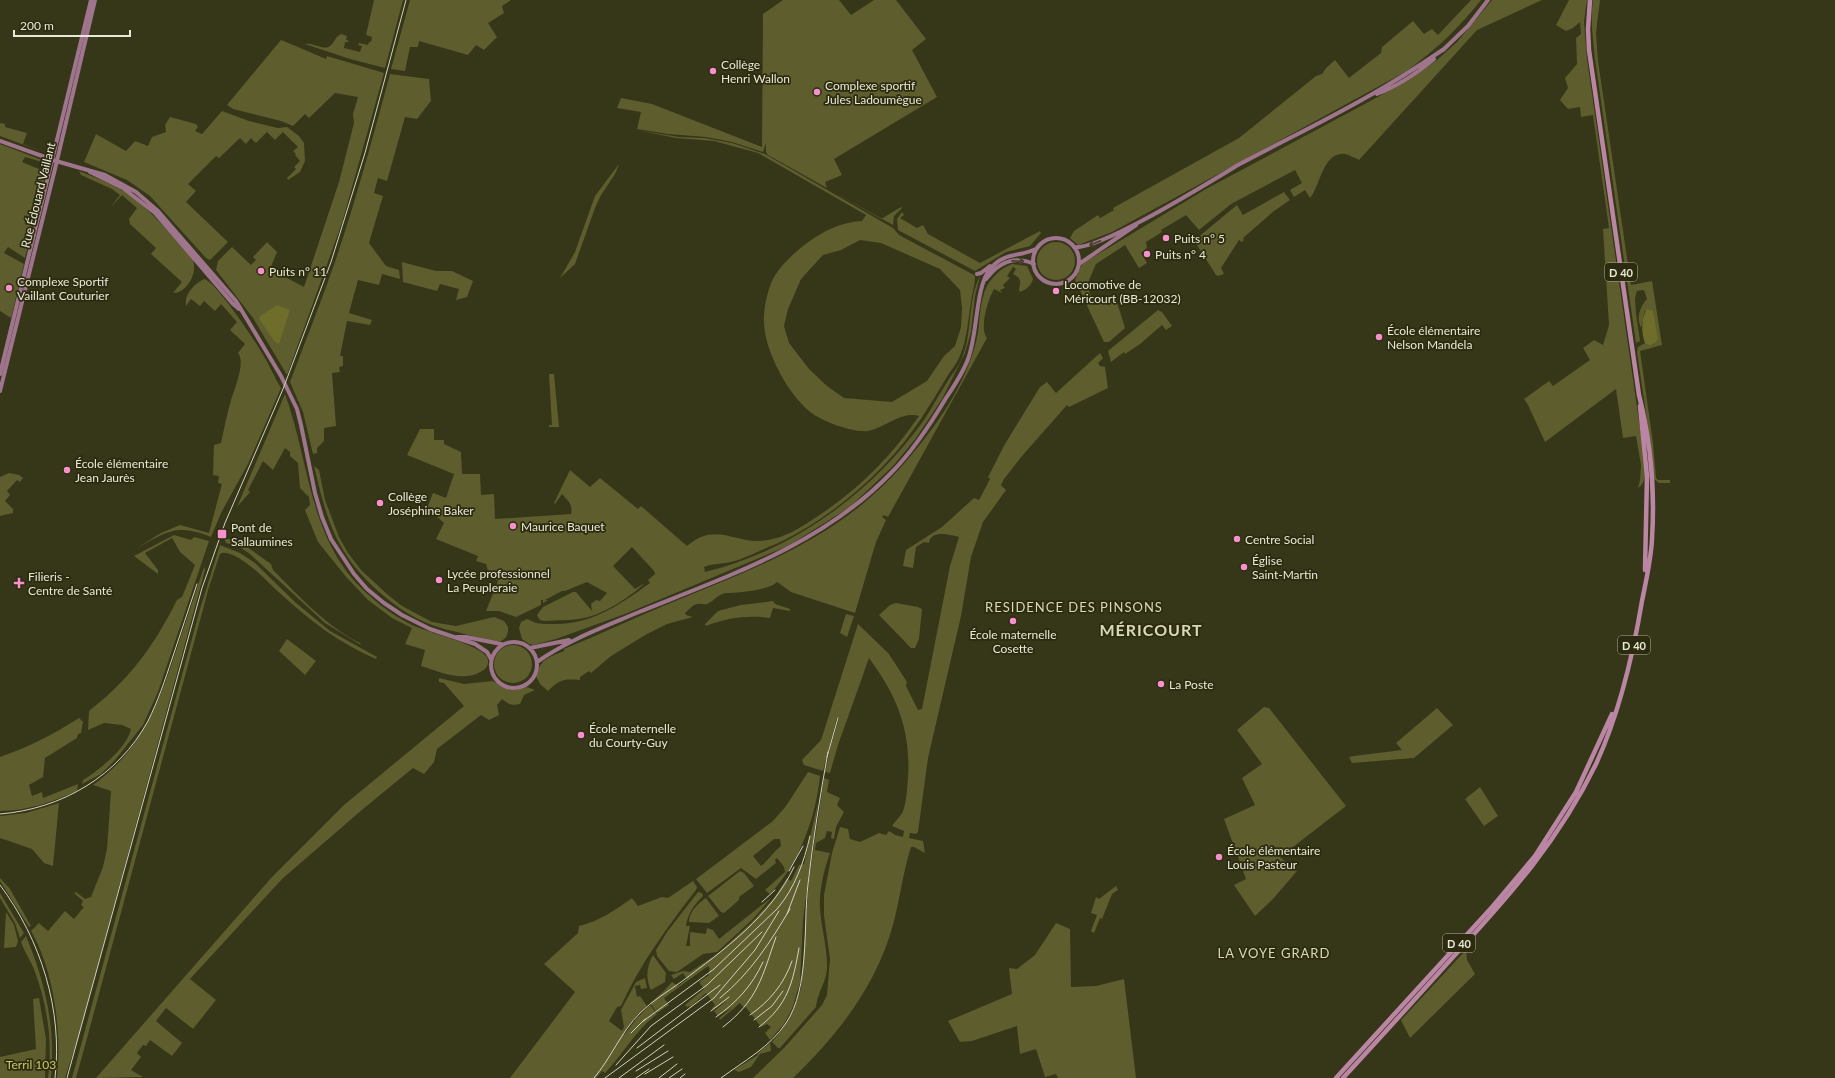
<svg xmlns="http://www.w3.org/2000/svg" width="1835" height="1078" font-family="Lato,sans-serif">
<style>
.green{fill:#5d5d2e;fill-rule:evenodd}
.water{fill:#6e6d2a}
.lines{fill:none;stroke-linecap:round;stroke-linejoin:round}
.secondary{stroke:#9e758c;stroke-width:4}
.primary{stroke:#bb86a4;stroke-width:4.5}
.rail{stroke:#d1d2bf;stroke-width:1}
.oneway{stroke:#483e2e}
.poi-dot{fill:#f790cd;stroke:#2c2b0f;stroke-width:1.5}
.labels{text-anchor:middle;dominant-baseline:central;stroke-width:3.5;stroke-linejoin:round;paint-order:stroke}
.shield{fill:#2c2b0f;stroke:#afaf9a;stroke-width:1}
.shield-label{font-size:11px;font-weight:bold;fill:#e7e8d6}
.poi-label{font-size:12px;fill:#e7e8d6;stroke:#2c2b0f;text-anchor:start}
.street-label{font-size:12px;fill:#e7e8d6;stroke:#2c2b0f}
.park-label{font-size:12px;fill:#caca6a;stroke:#2c2b0f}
.neighbourhood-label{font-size:13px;letter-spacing:1px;fill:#d8dab7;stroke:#2c2b0f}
.district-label{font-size:16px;font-weight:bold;letter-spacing:1px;fill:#d8dab7;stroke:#2c2b0f}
</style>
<rect width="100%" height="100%" fill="#363619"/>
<path class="green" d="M374,0H403L385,68L350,59L305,44C312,42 324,51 330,46C335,42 335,37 341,34L347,36L346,40L349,41L348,42H345L344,48L360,52L362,46L358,45L359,43L368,45L369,42H371L372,37L366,35Z
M410,0H511L502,6L504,13L488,23L497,37L484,50L476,45L468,55L419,41L418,47H410L405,71L391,69Z
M783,0H839L851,15L874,0H896L926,39L912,50L937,97L834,159L842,175L825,182L827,188L881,219L901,207L902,208L894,216L893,225L768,155L766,152V143L763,152L732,142L706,137L668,134L637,129L641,112L617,108L621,98L652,104L762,147L763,14Z
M1471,0H1481C1459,28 1435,51 1405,72L1112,232L1078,245L1070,238L1074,231L1098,215L1100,218L1114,210L1113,208L1239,138L1316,76L1322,74L1326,68L1335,60L1349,78L1381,53L1382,47L1413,21L1424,34L1432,29L1438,35Z
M1492,0H1542L1477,30L1359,160C1355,158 1349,155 1345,154C1323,151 1320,187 1310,198L1305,190L1294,197L1290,190L1302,183L1295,170L1231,204L1199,230L1186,215L1161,230L1162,232L1146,242L1147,248L1141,253L1147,263L1139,268L1125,245L1096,264L1087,285L1094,305L1116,299L1125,328L1109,342H1104L1075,280L1081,266L1085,262L1206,189L1402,84L1437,60L1457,42Z
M1569,0H1587L1584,22L1587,59L1643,449C1644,462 1650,480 1638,488L1640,480L1641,465L1636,436L1623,438L1616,389L1545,442L1528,405L1524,399L1549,381L1553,386L1590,360L1583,348L1594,340L1603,345L1609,325L1603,229L1609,228L1593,115L1581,117L1580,107L1568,109L1560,100L1568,88L1565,78L1577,64L1576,38L1581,34L1580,22L1573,28L1566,31L1556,25Z
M1593,0H1600L1596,33L1598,61L1631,285L1652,281L1662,345L1640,351L1653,443L1656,478L1658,480H1670V483H1659L1654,479L1650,440L1637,352L1638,347L1645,343L1650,346L1655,343L1645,310L1641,328C1636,317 1640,307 1647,299L1644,290L1637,291L1635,298L1636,314L1640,341L1636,343L1595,59C1593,39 1590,20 1593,0Z
M281,40C297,46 311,53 326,59L327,56L384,73L342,223L287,375L253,318L216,270L218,261L232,247L251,265L256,260L253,257L267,242L277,252L270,269L304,287L339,182L354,123L353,114L358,97L335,93L309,118L305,114L293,126L281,121L233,109L227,105Z
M390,74L429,79L431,101L417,119L405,117L387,181L378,178L374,193L383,196L369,243L386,266L399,270L400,279L382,274L379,285L358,280L349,313L372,320L370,325L347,321L340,356H343V366L339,367L340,372L332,373L336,426L324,428V441L317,448V453L313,454L303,412L290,382C305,342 321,302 335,262C356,200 373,137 390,74Z
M222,111L249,121L278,128L287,127L299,136L304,143L305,161L300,172L288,180L287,178L296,169L294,167L300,161L295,155L296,154L293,151L298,147L283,132L275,140L267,132L256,143L251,138L246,144L240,138L219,158L216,156L188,184L196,191L186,202L228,242L210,260L206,258L150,196L127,180L84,162L96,134L126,151L135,141L148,146L152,137L166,132L165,125L170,117L196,124L198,127L195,131L202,134Z
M0,123L5,124V127L27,133L23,144L46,153L0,136Z
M636,130L679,137L704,138L732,143L765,154L893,228L899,235L974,275L975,277C975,285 972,294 971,302C967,326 967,352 950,372C937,393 925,414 911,433C878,478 826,521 776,544C760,550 742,561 725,563C718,564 711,564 704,567L705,572C792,551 872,493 924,420C932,408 938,396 946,384C951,375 958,368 962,358C973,332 967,301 980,276L975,296L971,332L965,353L942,399L916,438L894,465L850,507L788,546L625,614L556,639L533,645L529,644L522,639L520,632L519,628L521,622L527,619C530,620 533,622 536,623C541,624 548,624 554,624C591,625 621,604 650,583L648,580L655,574L654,571L632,547L613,566L635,589L645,583C630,597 607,612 588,617C573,621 558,620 544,621L540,620L537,615L543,607L573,592H576L592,611L591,604L596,600L600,601L607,593L587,582L565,591H562L545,600H548L543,603V600H541V605L516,617L499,611H486L498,581L488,571L486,564L476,561L478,556L436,539L444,523L427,508L433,493L446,498L454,474L407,455L420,429H434V440H444V444L461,452L462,474H480L481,495L494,494L495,519L571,514C573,504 568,501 562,494L555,504L554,503L570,470L590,487L600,478L638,509L641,506L687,546C717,520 736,546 768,540C786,537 800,528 815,518C857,491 891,457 919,416C901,411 885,428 868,431C854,433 824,422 813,414C789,397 765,352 764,323C763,311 767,292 772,281C779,266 794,253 807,243C823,231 841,222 862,221L866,215L758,153L714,141L676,138ZM860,240L881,243L940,269L960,290L962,308L961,327L955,346L944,356L927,381L892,402L844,398L827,386L809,369L789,343L784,326L788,309L801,279L823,255L841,250Z
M0,144L42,160V162L25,157L22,162L46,172L25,258L8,247L4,253L24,264L11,318L0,311Z
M619,164L615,174L601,195L595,208L575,264L560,278L575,252L595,196Z
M79,171C94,177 110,183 124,191C151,209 172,236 193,260C198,273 187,293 173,293L182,282L151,254L156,248L130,224L129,219L137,208L122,195L110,208L120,195L112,189L81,175Z
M1284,192L1290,200L1274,211L1243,238L1244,240L1242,242L1239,240L1221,268L1224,274L1218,276L1216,275L1195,242L1196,239L1237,205L1243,215Z
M902,212L904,215L900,218L917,228L923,225L928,234L980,263L1040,231L1041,233L1030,246L1006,252L975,271L898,230L897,219Z
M1037 261a19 19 0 1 1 38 0a19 19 0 1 1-38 0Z
M402,262L436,271H452L473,281L467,297L456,300L459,289L440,284L437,291L403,282Z
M1012,264L1027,266L1033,279C1031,286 1027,289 1020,292L1019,290C1020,282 1023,279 1013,274L1016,269L1013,267L1007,276L1010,278L1003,285L1005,288L1000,290L1002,293L994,289C988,299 979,329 987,338L888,517L884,515L882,517L886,520L876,542L855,613L791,592L777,582C770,590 737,593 726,593C718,594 714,601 707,604C704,605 701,603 698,604C693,604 689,610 685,613L686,615L693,617L667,624L647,634L611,656L591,673L589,671L580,677V680C564,679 560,679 548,691L540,684L536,676C541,658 548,658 564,651V649C601,634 636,617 673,602C767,563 847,535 913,453C940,421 966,382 976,342C981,324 978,303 987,286C993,276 1001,268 1012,264Z
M204,279C215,280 255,341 262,353C269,364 274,377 281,388L248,464L221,513L211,537C175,523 168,532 135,549L161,533L180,525L209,533L222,484L218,483L219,476L213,475L214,445L221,443C224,429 227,414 231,400C234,390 246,362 238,353L245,344L230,330L237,322L221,304L215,311L204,301L200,306L191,299L186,306C184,294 194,284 204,279Z
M1158,310L1162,312L1172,326L1166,330L1162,325L1140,344L1125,354L1124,352L1111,362L1108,351Z
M1100,353L1103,358L1098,363L1100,366L1105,367L1108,388L1069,407L1067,405L1022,456L1004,479L1001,485L1006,490L983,522L971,557L961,616L928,758L918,832L916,834L910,833L909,838L923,841L925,853L914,847H911C903,872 900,899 893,925C876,986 838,1035 793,1078H753L784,1048L822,1005L827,995L830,959L824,916V895L832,853L840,827L848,829L850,839L860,842L879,833L886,835L889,831L895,835L903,837L904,831L892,826C895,821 901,816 903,811C907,801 907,788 908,778C911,730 897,696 869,658L838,745L830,773L825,772L831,745L839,718H837L823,771L804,765L802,760L821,740L858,624L889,654L907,682L906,686L918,710L922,709L950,566L959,537C950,535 931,529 929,543L924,542L916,547L913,568L903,566L906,550L942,527L974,498L979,500L990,479L988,477L1005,444L1040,387L1047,382L1056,393Z
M549,374H554L559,427H549V425H552Z
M285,394C311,465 308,544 371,597C384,609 398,618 414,626C430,633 477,644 486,656C490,661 488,668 482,671C464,683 440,672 421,666L425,650L405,644L412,628L392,618L368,600L347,578L318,542L305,510L310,505L309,497L300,488L298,463L290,456V452L285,448L273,470L263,461L248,490L250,492L237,507Z
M314,466L319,470L325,500L339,537L348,553L361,570L388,595L402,606L432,622L456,626L494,617L504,621L508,627C509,637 503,643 494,642C473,635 452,632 432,625C412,618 394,605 378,591C335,552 327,520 314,466Z
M9,473L19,475L23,478L20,482L17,480L7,491L10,495L5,501L13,509V513L0,516V477Z
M174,535L191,540L194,537L209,541L158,692L143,725L115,760L101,774L82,784L83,780C98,771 128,747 131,729L122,725L104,723L88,730L89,711C131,678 153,647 177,600L182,597L195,565L180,552L172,538L145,553L158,570V574L134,556Z
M224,538L240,542L271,564L273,570C300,597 326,626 360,643L361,645L325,623L250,554L238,546L226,543Z
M220,545L240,553L255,563L296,603L330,631L377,657L376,659C341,644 310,621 282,595C271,586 262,574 250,566C244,561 227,549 220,554L209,587L86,1042L76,1078H72L200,609Z
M204,567L205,570L78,1038L65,1078H57C62,1032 54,971 31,931L39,923L48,931L65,911L74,919L84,907L81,905L83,901L74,893L76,892L85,899L91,897L103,867L107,849L111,791L93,785C143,748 158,705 177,648C186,621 195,594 204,567Z
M773,601L775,604L790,609V611L773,608L770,618C749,615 726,618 706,626L705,624L718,611L741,605Z
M896,603L918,607L922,609L919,639L915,648H911L879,615L890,605Z
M846,614L854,616L847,637L840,633Z
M287,639L316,661L305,675L279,651Z
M494 664a19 19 0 1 1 38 0a19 19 0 1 1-38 0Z
M439,678L464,684L493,681L507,689L517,690L527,687L535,690L524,695L520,704C512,706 508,704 502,699L497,705L499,715L489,720L481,715L437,749L434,762L424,774L413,768L363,809L282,879L190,979L216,1000L193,1029L166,1008L156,1021L182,1043L172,1056L150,1040L146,1046L143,1045L137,1053L141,1057L131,1070L143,1077L96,1078L272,877L344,805L464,706L444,683L439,682Z
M1264,707L1269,708L1346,806L1280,857L1297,871L1273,899L1255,916L1234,885L1246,879L1224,819L1255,805L1242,778L1262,764L1237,730Z
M1437,708L1453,725L1414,758L1352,763L1349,757L1354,756L1402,750L1396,743Z
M79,718L83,722L81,733L78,734L77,738L45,758L43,777L29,785L32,796L42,792L43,798L78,784L77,791C52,802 27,811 0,811V757C29,747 54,734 79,718Z
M808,772L820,776C816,817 799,864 770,894L765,890L785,872L784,867L777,858L775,860L776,863L756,879L741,868L707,893L696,879L773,821L786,806ZM774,839H780L781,846C773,852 769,860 761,866L753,856Z
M824,778L829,780L827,792L840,798L837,805L844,812L836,827L834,839L831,838L832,832L827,831L825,838L816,843L815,850L830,853C824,870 819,890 820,908C821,928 828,949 827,969C826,983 817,993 816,1007L780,1048H778L772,1042C786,1026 795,1009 801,988L809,879Z
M1480,787L1498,816L1484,826L1465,799Z
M818,802L803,920L800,983L792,1009L784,1024L770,1040L765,1033L771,1027L767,1024L761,1027L745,1006L744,1008L740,1003L720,1020L719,1018L733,1007L718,1016L714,1011L727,1001L713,1010L712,1008L715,1005L706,993L690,1007L689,1006L687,1007L685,1005L704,989L699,982L709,975V971L710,969L708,966L664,998L669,1005L657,1013L650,1003L663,992L672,982L678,986L687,979L683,973L674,979L671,975L683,971L690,972L717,954L751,923L774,898L787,878L791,881L799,865L804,864Z
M59,803L53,866L44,863L32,849L0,838V816L26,813Z
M740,871L744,873L754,886L739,897V900L724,913L721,912L708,896Z
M0,878L10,889L31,926L29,927L0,881Z
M693,881L697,887L696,890C668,926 640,964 621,1006L617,1007L609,1021L622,1031L624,1027L621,1010L636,982L645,978L647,988L641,989L640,985L635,986L637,997L640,996L647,1006L636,1016L623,1034L624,1035L637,1018L650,1005L657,1014C636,1030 623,1054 605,1073L602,1071L596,1078H510L575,992L544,964L578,933L579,926C600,921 615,910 632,898L638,906L662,897L668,898Z
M1116,886L1118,890L1112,894L1102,919L1100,918L1094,933L1091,931L1097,915L1091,913L1096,897L1099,899Z
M698,892L702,893L703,896C694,905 688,913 686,926H690L686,946H690V932L706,934L707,928L713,930L719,939L772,897L753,919L717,952L703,954L677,972L669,971L657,956L656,950L667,932Z
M0,893L24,933L20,938L15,923L0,898Z
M706,898L719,916L709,923L689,922C689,912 698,903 706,898Z
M6,912L14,925L18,941L16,947L4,948Z
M1056,923L1070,929L1071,987L1096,986L1124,979L1136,1078H1058L1056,1074L1045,1077L1036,1049L1020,1054L1017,1026L972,1041L960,1042L948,1021L1012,994L1009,968L1017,969L1035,955Z
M26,936C45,982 56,1027 51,1078H48C53,1041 47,1004 34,969C30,960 24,951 21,942Z
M1466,950L1467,960L1475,974L1410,1038L1401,1020Z
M653,955L666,973L665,982L651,990C645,979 647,965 653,955Z
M39,998L46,1039L45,1078H0V1057L36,1049L33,999Z
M770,1043L771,1051L760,1054L751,1067L739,1072L734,1070L758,1055L757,1054Z"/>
<path class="water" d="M277,305L290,310L279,344L275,342L259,319L260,316Z
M1647,309L1653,311L1658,339L1655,343L1650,346L1645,343C1641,333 1641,318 1647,309Z"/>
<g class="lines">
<path class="secondary" d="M1443,50L1468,26L1488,0
M1377,94C1398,86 1417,73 1434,59
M0,141L56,161L105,175L136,192L158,211L236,301L281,376L297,409L301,425L315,493L322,517L331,539L354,574L367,589L384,603L402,615L430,629L475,644L487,652L491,659
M90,172L123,188L155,213L233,304L239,309
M1033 261a23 23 0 1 1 46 0a23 23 0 1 1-46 0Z
M1074,247C1099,251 1211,181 1238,165C1281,142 1325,121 1367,97C1394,82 1419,66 1444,49
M1079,264L1136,225
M977,274L981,273L990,266
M986,279C999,262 1014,255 1034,264
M0,374L91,0
M0,391L55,169L95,0
M457,637H466L501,644
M491 665a23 23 0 1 1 46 0a23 23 0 1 1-46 0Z
M530,648L569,640
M537,662C568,640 604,627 639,612C728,576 823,544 891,473C913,451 930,425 946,398C954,386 963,373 968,359C978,333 975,288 990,269C1004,252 1019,257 1036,249"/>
<path class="primary" d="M1640,406L1647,476L1645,570
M1336,1078L1493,906L1535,856L1576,792L1612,714
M1343,1078C1380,1038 1417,997 1454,956C1511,894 1559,840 1596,764C1619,714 1633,655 1642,601C1646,581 1651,560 1652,539C1655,491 1651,442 1639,395L1589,50L1588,29L1590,0"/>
<path class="rail" d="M827,757L838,718
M0,814C62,809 118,776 148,721C158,701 165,680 172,659C180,634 189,609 197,584
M789,871L803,846
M0,885C41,940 63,1010 55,1078
M762,902L775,890
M787,914L800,880
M720,998C750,974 771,941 790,909
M711,1011L729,997
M750,1015C770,1001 784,984 792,961
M716,1017C737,1002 752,986 763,962
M754,1020L772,1006L783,991
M642,1022L714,969L777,909C795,888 804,862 810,836
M723,1027C758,1000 762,977 776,937
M759,1027C788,1005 793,982 799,948
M631,1033L645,1019
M637,1048L720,985
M616,1065L651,1026L707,985L762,932
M636,1071L668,1051
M645,1074L673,1057
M67,1078L202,588L225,523L283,389L331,262L365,153L406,0
M594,1078C611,1058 621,1032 640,1013C652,1001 667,992 681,982C724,950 771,916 794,867
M605,1078L714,998L755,950L779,911
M619,1078L664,1045
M636,1078L649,1069
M659,1078L677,1064
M669,1078L682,1069
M680,1078L685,1074
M721,1078C744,1061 770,1047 786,1023C810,987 803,927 808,884C813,840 820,796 828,752"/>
</g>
<defs><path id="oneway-shaft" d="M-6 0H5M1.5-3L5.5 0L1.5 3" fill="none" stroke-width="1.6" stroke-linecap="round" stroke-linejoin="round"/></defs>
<g class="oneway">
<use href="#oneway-shaft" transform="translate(1095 243) rotate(158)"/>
<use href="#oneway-shaft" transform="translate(1018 261) rotate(1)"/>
</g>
<g class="poi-dot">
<circle cx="713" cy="71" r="4"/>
<circle cx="817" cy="92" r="4"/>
<circle cx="1166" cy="238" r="4"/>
<circle cx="1147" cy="254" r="4"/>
<circle cx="261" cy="271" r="4"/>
<circle cx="9" cy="288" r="4"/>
<circle cx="1056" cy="291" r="4"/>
<circle cx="1379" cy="337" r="4"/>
<circle cx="67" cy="470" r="4"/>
<circle cx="380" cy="503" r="4"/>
<circle cx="513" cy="526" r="4"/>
<rect x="217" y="529" width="10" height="10" rx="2"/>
<circle cx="1237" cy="539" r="4"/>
<circle cx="1244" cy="567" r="4"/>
<circle cx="439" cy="580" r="4"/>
<path d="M17 577h4v4h4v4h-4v4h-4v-4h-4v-4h4z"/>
<circle cx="1013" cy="621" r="4"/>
<circle cx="1161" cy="684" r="4"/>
<circle cx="581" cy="735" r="4"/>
<circle cx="1219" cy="857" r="4"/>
</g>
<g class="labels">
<g class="shield">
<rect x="1605" y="263" width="32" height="18" rx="3"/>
<rect x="1618" y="636" width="32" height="18" rx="3"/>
<rect x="1443" y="934" width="32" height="18" rx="3"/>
</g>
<g class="shield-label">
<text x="1621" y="272">D 40</text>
<text x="1634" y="645">D 40</text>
<text x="1459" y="943">D 40</text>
</g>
<g class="poi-label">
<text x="721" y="64">Collège<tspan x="721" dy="14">Henri Wallon</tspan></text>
<text x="825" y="85">Complexe sportif<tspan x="825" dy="14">Jules Ladoumègue</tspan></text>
<text x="1174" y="238">Puits n° 5</text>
<text x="1155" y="254">Puits n° 4</text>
<text x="269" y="271">Puits n° 11</text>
<text x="17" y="281">Complexe Sportif<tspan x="17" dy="14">Vaillant Couturier</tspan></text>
<text x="1064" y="284">Locomotive de<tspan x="1064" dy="14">Méricourt (BB-12032)</tspan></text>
<text x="1387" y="330">École élémentaire<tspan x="1387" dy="14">Nelson Mandela</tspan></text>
<text x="75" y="463">École élémentaire<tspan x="75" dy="14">Jean Jaurès</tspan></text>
<text x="388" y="496">Collège<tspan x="388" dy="14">Joséphine Baker</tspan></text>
<text x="521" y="526">Maurice Baquet</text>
<text x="231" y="527">Pont de<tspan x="231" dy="14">Sallaumines</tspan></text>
<text x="1245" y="539">Centre Social</text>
<text x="1252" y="560">Église<tspan x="1252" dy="14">Saint-Martin</tspan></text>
<text x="447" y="573">Lycée professionnel<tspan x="447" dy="14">La Peupleraie</tspan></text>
<text x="28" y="576">Filieris -<tspan x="28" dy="14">Centre de Santé</tspan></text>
<text x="1013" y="634" text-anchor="middle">École maternelle<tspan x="1013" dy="14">Cosette</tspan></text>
<text x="1169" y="684">La Poste</text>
<text x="589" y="728">École maternelle<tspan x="589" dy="14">du Courty-Guy</tspan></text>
<text x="1227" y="850">École élémentaire<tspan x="1227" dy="14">Louis Pasteur</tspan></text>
</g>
<g class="street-label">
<text transform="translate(38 195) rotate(-76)">Rue Édouard Vaillant</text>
</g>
<g class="park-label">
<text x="31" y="1064">Terril 103</text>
</g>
<g class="neighbourhood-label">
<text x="1074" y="607">RESIDENCE DES PINSONS</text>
<text x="1274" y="953">LA VOYE GRARD</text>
</g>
<g class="district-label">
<text x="1151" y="629">MÉRICOURT</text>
</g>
</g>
<path d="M14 30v6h116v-6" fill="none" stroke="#e7e8d6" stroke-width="2"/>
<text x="20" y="30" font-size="12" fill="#e7e8d6" stroke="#2c2b0f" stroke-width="3" paint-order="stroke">200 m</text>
</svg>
